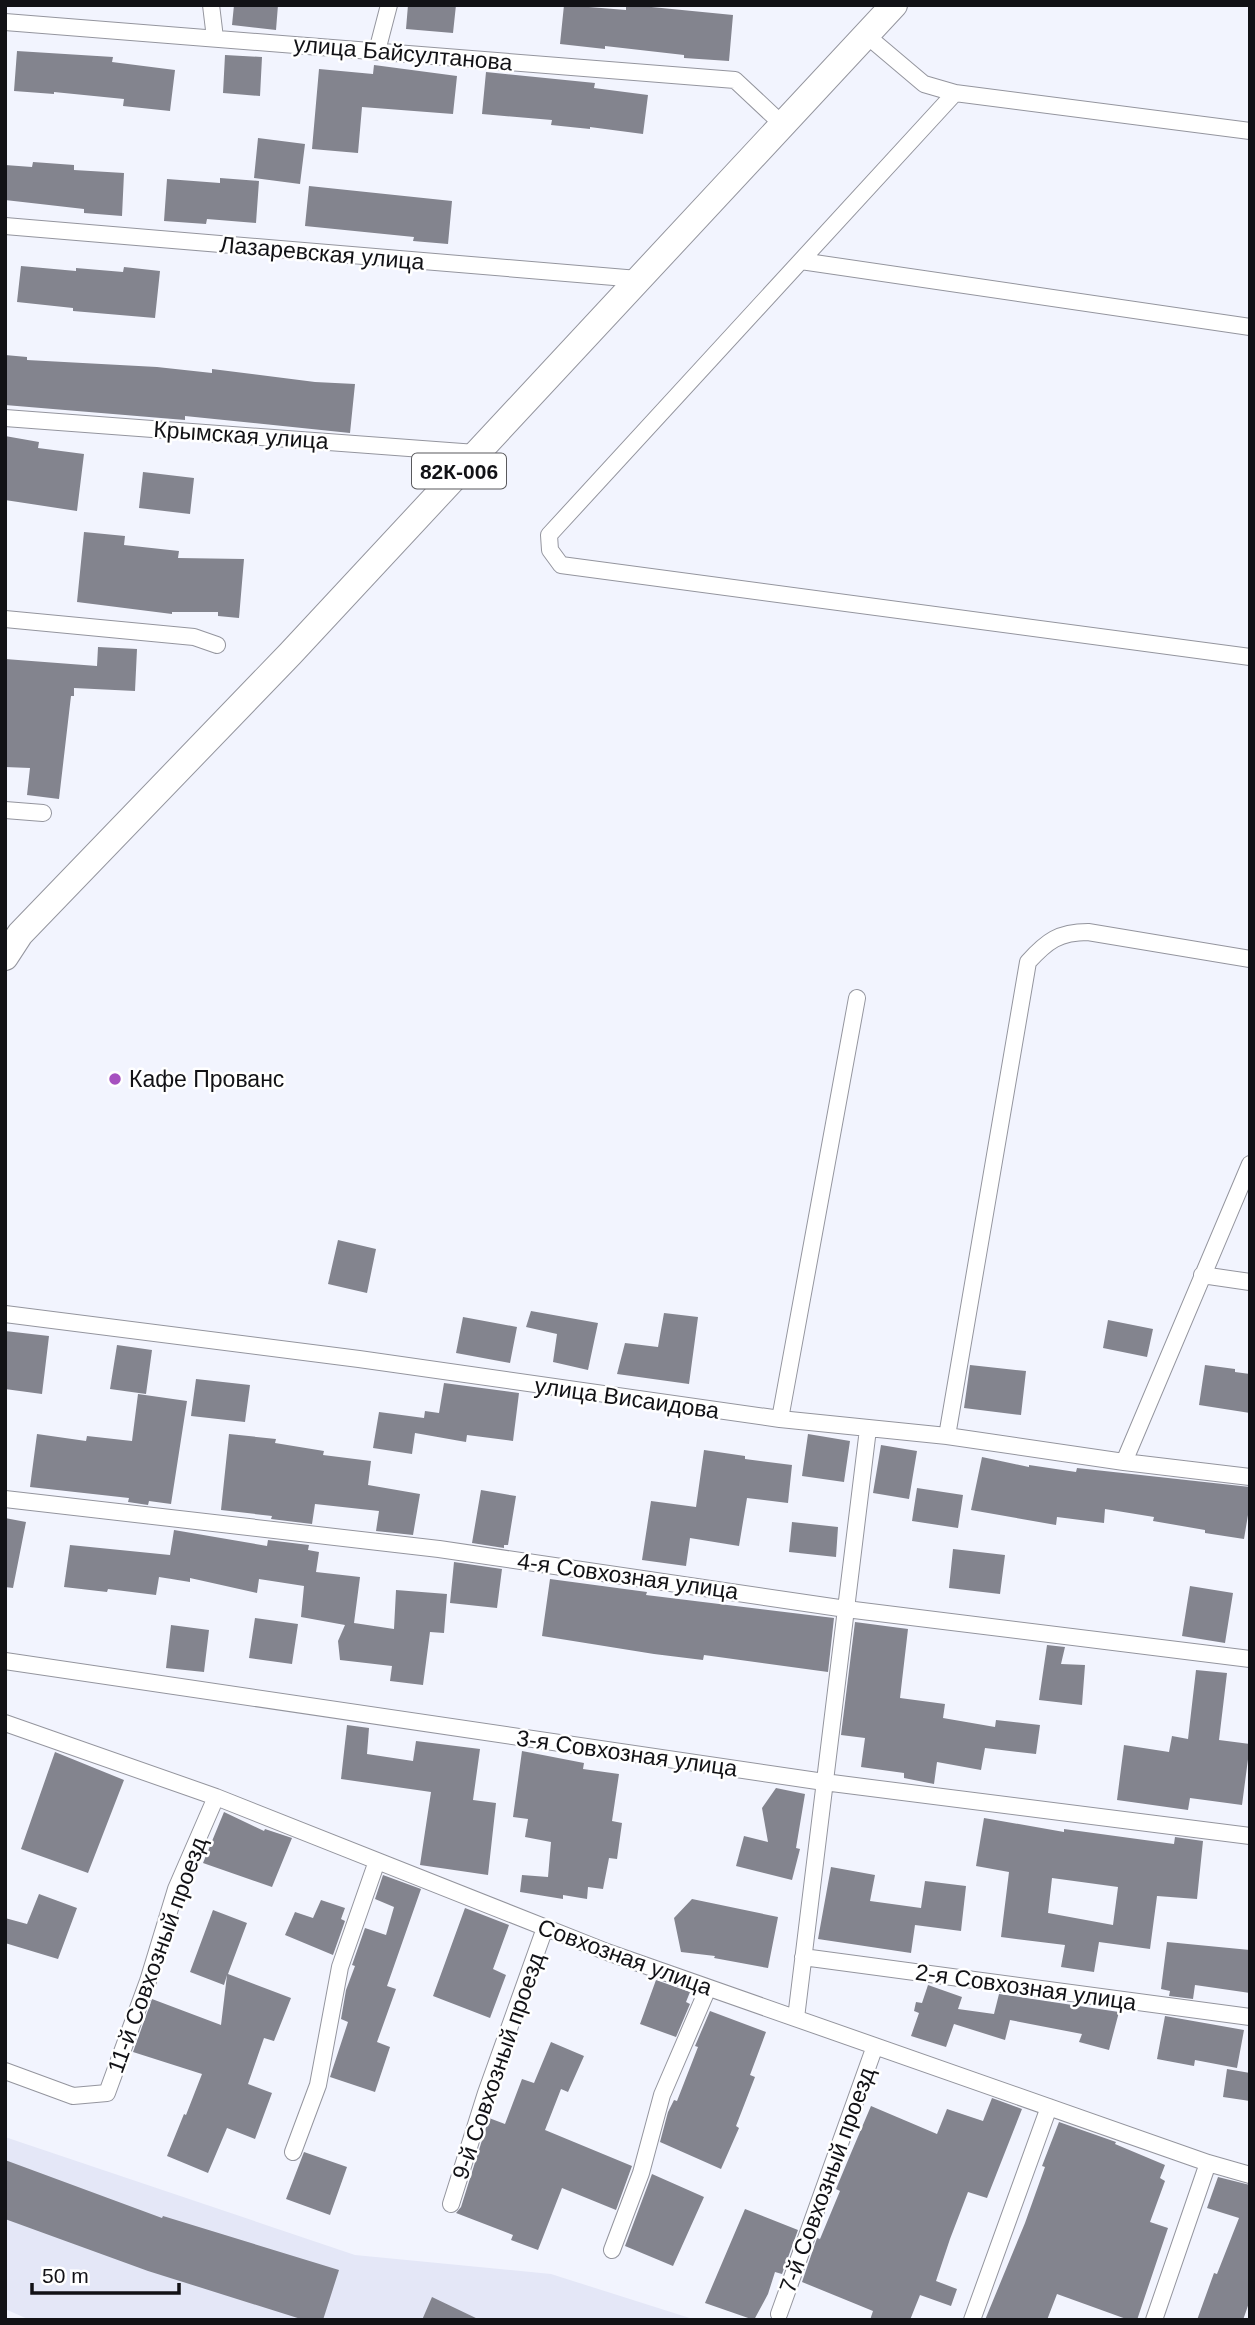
<svg xmlns="http://www.w3.org/2000/svg" width="1255" height="2325" font-family="Arial,sans-serif">
<style>
.built{fill:#e4e7f7}
.building{fill:#83848e;fill-rule:evenodd}
.lines{fill:none;stroke-linecap:round;stroke-linejoin:round}
.street-casing{stroke:#94959e;stroke-width:18}
.primary-casing{stroke:#94959e;stroke-width:28}
.street{stroke:#fff;stroke-width:16}
.primary{stroke:#fff;stroke-width:26}
.poi-dot{fill:#a651bf;stroke:#fff;stroke-width:2.5}
.labels{text-anchor:middle;dominant-baseline:central;stroke-width:5;stroke-linejoin:round;paint-order:stroke}
.shield{fill:#fff;stroke:#59595c;stroke-width:2}
.shield-label{font-size:21px;font-weight:bold;fill:#121216}
.street-label{font-size:23px;fill:#121216;stroke:#fff}
.poi-label{font-size:23px;fill:#121216;stroke:#fff;text-anchor:start}
</style>
<rect width="100%" height="100%" fill="#f2f4fe"/>
<path class="built" d="M5,2137L355,2255L551,2274L696,2320H30L5,2309Z"/>
<path class="building" d="M234,5H278L276,30L232,25Z
M408,5H456L453,33L406,29Z
M564,5L626,10V5H631L733,15L729,61L684,58V55L605,46V49L560,44Z
M17,51L113,57L112,62L175,70L170,111L123,106L124,99L54,92V94L14,91Z
M225,55L262,57L260,96L223,93Z
M374,65L457,76L453,114L362,107L358,153L312,149L319,69L373,74Z
M486,72L595,83L594,88L648,95L643,134L590,127V129L551,125L552,120L482,114Z
M258,138L305,144L300,184L254,178Z
M33,162L74,165V170L124,173L122,216L84,213V209L5,200V165L32,167Z
M220,178L259,181L256,223L207,219L206,224L164,221L167,179L220,183Z
M309,186L452,201L448,244L413,241L414,237L305,226Z
M21,266L76,271V268L123,272L124,267L160,271L155,318L73,311V308L17,302Z
M5,355L27,357V360L157,367L212,373V369L315,382L355,384L350,433L185,416V420L5,405Z
M5,436L39,442L38,448L84,454L77,511L5,500Z
M143,472L194,478L190,514L139,508Z
M84,532L125,536L124,545L179,551L178,558L244,559L239,618L218,616V612H172V614L77,602Z
M98,647L137,649L135,691L74,688V696H71L59,799L27,795L30,768L5,767V659L97,666Z
M338,1240L376,1249L367,1293L328,1284Z
M531,1311L598,1323L588,1370L553,1362L557,1334L526,1327Z
M664,1313L698,1317L689,1384L617,1374L625,1343L658,1347Z
M463,1317L517,1327L510,1363L456,1353Z
M1108,1320L1153,1329L1147,1357L1103,1348Z
M5,1331L49,1336L42,1394L5,1389Z
M117,1345L152,1350L146,1394L110,1389Z
M970,1365L1026,1371L1021,1415L964,1408Z
M1205,1365L1235,1369V1372L1250,1374V1413L1199,1405Z
M196,1379L250,1385L245,1422L191,1416Z
M444,1383L519,1393L513,1441L467,1435L466,1442L415,1433L412,1454L373,1448L379,1412L424,1418L425,1411L439,1413Z
M138,1394L187,1401L171,1504L149,1501L148,1505L128,1502L129,1498L30,1487L37,1434L86,1441L87,1436L132,1441Z
M229,1434L276,1439L275,1443L324,1451L323,1455L371,1461L368,1485L420,1494L413,1535L376,1531L379,1511L315,1504L312,1524L271,1519L272,1516L221,1510Z
M808,1434L850,1441L844,1482L802,1476Z
M881,1445L917,1451L909,1499L873,1493Z
M704,1450L745,1456V1459L792,1465L788,1503L747,1498L739,1546L690,1538L686,1566L642,1560L651,1501L696,1507Z
M982,1457L1029,1467V1465L1076,1472L1077,1468L1250,1487V1503L1244,1539L1205,1533V1530L1153,1521L1154,1517L1105,1509L1104,1523L1057,1517L1056,1525L971,1510Z
M917,1488L963,1495L958,1528L912,1521Z
M481,1490L516,1496L508,1545H504V1548L472,1543Z
M5,1518L26,1522L13,1588L5,1587Z
M792,1522L838,1527L836,1557L789,1552Z
M174,1530L267,1546L268,1540L309,1545L308,1550L319,1552L316,1572L360,1577L354,1623L394,1629L396,1590L447,1594L444,1633L430,1632L423,1685L390,1681L392,1666L340,1660L338,1641L345,1625L301,1617L304,1586L259,1579L257,1593L190,1578V1582L159,1577L156,1595L108,1589L107,1592L64,1587L70,1545L170,1555Z
M953,1549L1005,1555L1000,1594L949,1588Z
M454,1562L502,1569L497,1608L450,1603Z
M550,1579L647,1592L646,1595L834,1618L828,1672L704,1655L703,1660L654,1654L542,1636Z
M1190,1586L1233,1593L1225,1643L1182,1636Z
M255,1618L298,1624L292,1664L249,1658Z
M855,1622L908,1629L900,1698L945,1704L943,1718L995,1727L996,1720L1040,1725L1036,1754L985,1748L981,1770L937,1762L934,1784L904,1778V1773L861,1767L865,1738L841,1735Z
M171,1625L209,1630L204,1672L166,1668Z
M1047,1645L1065,1647L1061,1664L1085,1665L1082,1705L1039,1700Z
M1196,1670L1227,1673L1219,1740L1250,1744L1242,1805L1190,1798L1188,1810L1117,1800L1124,1745L1169,1752L1172,1736L1188,1739Z
M347,1725L369,1728L367,1754L413,1761L416,1741L480,1749L473,1800L496,1803L488,1875L420,1865L431,1792L341,1779Z
M522,1751L584,1763L583,1769L619,1774L612,1821L622,1823L617,1859L609,1858L603,1889L588,1887L587,1899L563,1895V1899L520,1892L522,1875L548,1877L551,1842L525,1837L528,1819L513,1817Z
M55,1752L124,1780L88,1873L21,1849Z
M776,1788L805,1794L796,1848L800,1849L792,1880L736,1866L744,1836L768,1842L762,1808Z
M224,1812L264,1831L265,1829L292,1838L272,1887L203,1863Z
M984,1818L1064,1832V1829L1174,1844L1175,1837L1203,1841L1197,1899L1157,1896L1150,1949L1099,1942L1094,1972L1061,1967L1065,1945L1001,1937L1009,1872L976,1866ZM1052,1878L1118,1887L1113,1925L1048,1913Z
M831,1867L875,1875L870,1901L921,1908L925,1881L966,1886L961,1931L915,1925L911,1953L818,1939Z
M383,1875L421,1889L387,1986L396,1989L377,2042L390,2047L375,2092L330,2077L348,2022L341,2019L346,1990L355,1966L352,1965L365,1928L386,1935L394,1907L375,1899Z
M39,1894L77,1908L58,1959L5,1943V1918L27,1924Z
M692,1899L778,1917L768,1968L714,1958L715,1956L681,1952L674,1918Z
M321,1900L345,1908L341,1919L345,1921L333,1955L285,1935L295,1912L313,1918Z
M465,1908L509,1925L493,1969L506,1975L490,2018L433,1996Z
M213,1910L247,1923L228,1974L291,1998L274,2041L264,2038L248,2084L272,2093L255,2139L227,2128L208,2173L167,2156L184,2114L186,2115L202,2074L133,2052L152,1999L221,2025L227,1975L224,1985L190,1972Z
M1167,1942L1250,1950V1993L1195,1985L1193,1999L1169,1996L1170,1991L1161,1989Z
M656,1980L690,1992L686,2002L690,2004L676,2037L640,2024Z
M928,1985L962,1997L958,2009L994,2014L999,1994L1119,2012L1109,2050L1079,2042L1082,2034L1010,2020L1005,2040L954,2024L946,2047L911,2036L919,2013L914,2011L916,2002L922,2003Z
M710,2011L766,2032L750,2075L755,2077L736,2126L739,2128L721,2169L660,2142L668,2112L674,2100L677,2101L698,2047L695,2046Z
M1165,2016L1244,2030L1237,2068L1195,2060L1194,2066L1157,2059Z
M551,2042L584,2056L568,2092L561,2089L545,2130L632,2166L616,2210L562,2188L538,2250L511,2240L513,2235L456,2213L461,2207L489,2118L505,2124L522,2079L534,2083Z
M1227,2069L1250,2073V2101L1223,2097Z
M992,2098L1022,2109L987,2198L968,2192L950,2239L936,2281L957,2289L951,2306L920,2295L910,2320H870L873,2311L802,2282L817,2238L820,2239L840,2191L836,2189L851,2153L871,2106L937,2134L947,2109L983,2121Z
M1059,2122L1116,2142L1115,2144L1165,2165L1160,2178L1165,2181L1150,2222L1168,2228L1137,2320H1129L1057,2294L1047,2320H985L1025,2223L1045,2167L1042,2166Z
M304,2152L347,2167L330,2215L286,2199Z
M5,2160L162,2218L163,2216L339,2270L323,2320H304L148,2271L5,2219Z
M652,2174L704,2197L673,2266L625,2246Z
M1218,2177L1250,2185V2300L1243,2320H1197L1214,2273L1217,2274L1239,2218L1207,2208Z
M745,2209L798,2230L782,2274L775,2272L768,2294L754,2320L705,2303Z
M432,2297L480,2320H422Z"/>
<g class="lines">
<g class="street-casing">
<path id="street" d="M211,5L215,38
M5,22L735,80L782,124
M866,35L924,84L955,93L1250,131
M377,51L389,5
M955,93L549,535L550,550L561,565L1250,657
M5,226L638,279
M801,261L1250,327
M5,418L476,453
M5,619L194,637L217,645
M5,810L43,813
M1202,1275L1250,1282
M5,1314L359,1359L780,1419L947,1436L1124,1462L1250,1477
M780,1419L857,998
M947,1436L1028,962C1047,941 1059,932 1088,932L1250,959
M1124,1462L1250,1164
M5,1499L439,1549L846,1609L1250,1659
M5,1661L824,1782L1250,1836
M5,1723L216,1797L607,1952L1208,2163L1250,2175
M803,1957L1250,2017
M796,2018L868,1429
M5,2071L73,2096L107,2093L148,1981L176,1889L216,1797
M293,2152L318,2085L340,1967L377,1861
M451,2204L486,2093L545,1928
M612,2250L641,2173L662,2095L708,1988
M779,2314L875,2046
M972,2320L1049,2107
M1154,2320L1208,2163"/>
</g>
<g class="primary-casing">
<path id="primary" d="M5,957L20,934L290,654L894,5"/>
</g>
<use href="#street" class="street"/>
<use href="#primary" class="primary"/>
</g>
<circle class="poi-dot" cx="115" cy="1079" r="7"/>
<g class="labels">
<rect class="shield" x="412" y="453.5" width="94" height="35" rx="5"/>
<g class="shield-label">
<text x="459" y="471">82К-006</text>
</g>
<g class="street-label">
<text transform="translate(403 53) rotate(5)">улица Байсултанова</text>
<text transform="translate(322 253) rotate(5)">Лазаревская улица</text>
<text transform="translate(241 435) rotate(4)">Крымская улица</text>
<text transform="translate(627 1398) rotate(8)">улица Висаидова</text>
<text transform="translate(628 1576) rotate(8)">4-я Совхозная улица</text>
<text transform="translate(627 1753) rotate(8)">3-я Совхозная улица</text>
<text transform="translate(157 1955) rotate(-70)">11-й Совхозный проезд</text>
<text transform="translate(625 1957) rotate(20)">Совхозная улица</text>
<text transform="translate(1026 1987) rotate(8)">2-я Совхозная улица</text>
<text transform="translate(498 2066) rotate(-71)">9-й Совхозный проезд</text>
<text transform="translate(827 2180) rotate(-70)">7-й Совхозный проезд</text>
</g>
<g class="poi-label">
<text x="129" y="1079">Кафе Прованс</text>
</g>
</g>
<rect width="1255" height="2325" fill="none" stroke="#121216" stroke-width="14"/>
<path d="M32 2283v10h147v-10" fill="none" stroke="#121216" stroke-width="3.5"/>
<text x="42" y="2283" font-size="21" fill="#121216" stroke="#ffffff" stroke-width="5" paint-order="stroke">50 m</text>
</svg>
